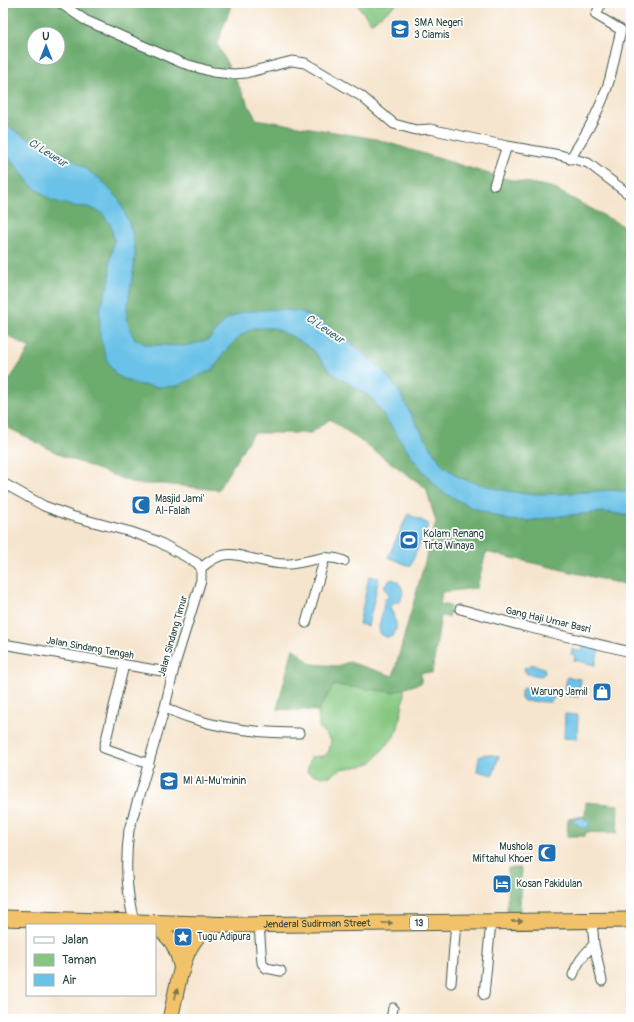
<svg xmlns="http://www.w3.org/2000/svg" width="634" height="1022" font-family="Pangolin,sans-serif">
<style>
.green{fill:#85c780;stroke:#52825a}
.forest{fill:#6cac6e;stroke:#467451;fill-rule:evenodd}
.water{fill:#6bc2e8;stroke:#45808e}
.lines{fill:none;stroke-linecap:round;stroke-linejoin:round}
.stream{stroke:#6bc2e8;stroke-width:3}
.minor-casing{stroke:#3f564b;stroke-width:11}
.trunk-casing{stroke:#3f564b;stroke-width:17}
.minor{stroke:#fff;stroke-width:9}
.trunk{stroke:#f2c26a;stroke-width:15}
.oneway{fill:#7e794c}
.labels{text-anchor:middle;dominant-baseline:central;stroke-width:3.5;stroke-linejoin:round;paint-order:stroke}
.shield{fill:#fff;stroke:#627771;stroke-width:1}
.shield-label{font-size:9px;font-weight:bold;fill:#1f3d34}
.poi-label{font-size:10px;fill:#1f3d34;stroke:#fff;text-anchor:start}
.street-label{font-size:10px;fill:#1f3d34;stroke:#fff}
.water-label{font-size:11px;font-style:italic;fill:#36656a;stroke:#fff}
</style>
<rect width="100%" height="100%" fill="#fff"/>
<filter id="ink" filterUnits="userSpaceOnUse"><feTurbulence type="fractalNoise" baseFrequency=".025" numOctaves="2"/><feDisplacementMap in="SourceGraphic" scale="8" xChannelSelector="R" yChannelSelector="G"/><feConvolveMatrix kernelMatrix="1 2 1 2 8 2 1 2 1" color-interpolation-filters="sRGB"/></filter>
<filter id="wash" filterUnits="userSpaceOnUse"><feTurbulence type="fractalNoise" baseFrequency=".012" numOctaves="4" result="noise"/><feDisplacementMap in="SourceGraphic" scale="16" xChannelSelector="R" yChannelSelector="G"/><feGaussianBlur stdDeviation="0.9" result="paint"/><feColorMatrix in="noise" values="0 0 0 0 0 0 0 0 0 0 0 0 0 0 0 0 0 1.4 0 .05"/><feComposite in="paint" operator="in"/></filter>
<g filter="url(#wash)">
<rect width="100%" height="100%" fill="#f6e5ce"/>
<path class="green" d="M356,3H398L371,23Z
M333,684L393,692L404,688V698L398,728L393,738L372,762L362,766L341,769L330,776L322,777L307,772L311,757L324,756L329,751L331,741L326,734L319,728L318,711Z"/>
<path class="forest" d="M3,3H232L217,44L256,119L376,139L502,178L551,187L625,227L631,232V492L612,490L558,494H525L497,489L460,478L442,465L415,422L398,390L383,371L356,347L324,323L227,319L208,340L185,346L147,345L133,338L127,320V307L133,273L135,253L132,231L66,155L21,135L3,123ZM34,34H58V58H34Z
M3,152L14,163L30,184L72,206L88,207L101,212L111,225L114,240L110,261V279L100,309L116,375L135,384L158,387L213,369L227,349L240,336L253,328H274L293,337L312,349L332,373L371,397L417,464L441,491L471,507L508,520L528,521L560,516L604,512L631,516V586L486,552L477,588L442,592L440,604L450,606L449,617L441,616L432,673L421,672V683L393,692L334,685L318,711L277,709L293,648L311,664L337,666L349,662L393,676L436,522L426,488L330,419L311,433H253L218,490L163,484H136L63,456L3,425V390L30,348L3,333Z
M586,802L618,805L617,833L586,832L585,836H567L568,819L585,816ZM575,819L588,820L589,827H579L578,824L573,820Z
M508,868H521L520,914H507Z"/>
<path class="water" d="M3,123L21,135L66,155L100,179L119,199L132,231L135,253L133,273L127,307V320L134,338L147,345L185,346L208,340L227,319L243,312L277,309L301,312L324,323L356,347L383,371L398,390L415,422L442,465L460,478L497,489L525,494H558L612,490L631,492V516L604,512L560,516L528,521L508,520L471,507L441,491L417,464L371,397L332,373L312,349L293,337L274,328H253L240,336L227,349L213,369L177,386L158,387L135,384L116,375L107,360L100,337V309L110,279V261L114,240L111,225L101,212L88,207L72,206L51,200L30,184L14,163L3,152Z
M408,514L429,524L410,566L388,557Z
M369,576L379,578L368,626L359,624Z
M392,579C399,581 402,586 403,593L400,602H395L392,604L391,612L393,613L394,619L396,622V629L393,636L386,637L380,634L379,627L385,599L388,598L389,594L384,589L385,584Z
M583,645L599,648L595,665L574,660L575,655L571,654L572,649L582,652Z
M531,664L544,668L545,673L541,676L527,674L524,670L525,667L528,668Z
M567,677L581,679L578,697L564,695Z
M525,687L552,689L555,693C554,697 554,700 550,702L524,701L521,699V690Z
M565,714L578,715L577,739L564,738Z
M485,754L499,756L493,775L477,771L479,757Z
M582,817L585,820H589V827L580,828L578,824L573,822V820Z"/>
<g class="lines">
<path class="stream" d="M3,1012L6,1019"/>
</g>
</g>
<g filter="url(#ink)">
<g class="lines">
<g class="minor-casing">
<path id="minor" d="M60,3L85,20L182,63L213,72L233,74L246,73L292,61L305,63L361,96L394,124L416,130L430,129L507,146L560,155L588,163L631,196
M570,159C586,134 602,107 610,78C614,62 617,46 621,30L596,15L601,3
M494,185L507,146
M3,483L44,506L71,516L131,532L157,541L197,563L201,568V580L175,664L165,707L129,830C125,863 126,889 134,922
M201,568C208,562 216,556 225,555C233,553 242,556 249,558C262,561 274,564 286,564C306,564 325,552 344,561
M460,609L523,626L631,652
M306,623L325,557
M3,644L173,673
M124,665L104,748L149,764
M165,707C174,713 184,716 194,719C228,730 263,733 299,733
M592,920L594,944L602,981
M259,925L262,963L266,968L281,971
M573,975C577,962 585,954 594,944
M451,983L456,922
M484,995L491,922
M391,1019L393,1008"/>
</g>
<g class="trunk-casing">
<g id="trunk">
<path id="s1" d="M3,918L237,925L631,920"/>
<path d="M153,923C172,939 177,945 182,970"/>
<path d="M170,1019C176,996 180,960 194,941C198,935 203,929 208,924"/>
</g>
</g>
<use href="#minor" class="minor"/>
<use href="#trunk" class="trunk"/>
</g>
<defs><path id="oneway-solid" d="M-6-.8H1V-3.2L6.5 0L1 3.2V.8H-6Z"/></defs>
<g class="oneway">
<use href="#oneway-solid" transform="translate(517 921) rotate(-1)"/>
<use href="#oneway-solid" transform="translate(387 923) rotate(-1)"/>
<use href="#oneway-solid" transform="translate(176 994) rotate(-77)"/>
</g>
</g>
<defs>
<g id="school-square" transform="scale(1)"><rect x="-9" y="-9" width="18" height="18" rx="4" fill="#1f6fb2" stroke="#fff"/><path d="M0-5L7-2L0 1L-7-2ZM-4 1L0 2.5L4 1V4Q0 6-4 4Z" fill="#fff"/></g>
<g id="mosque-square" transform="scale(1)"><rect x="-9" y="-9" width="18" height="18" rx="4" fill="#1f6fb2" stroke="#fff"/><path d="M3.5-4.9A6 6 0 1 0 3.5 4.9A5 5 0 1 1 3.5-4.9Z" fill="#fff"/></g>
<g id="stadium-square" transform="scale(1)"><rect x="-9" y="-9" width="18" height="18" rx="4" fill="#1f6fb2" stroke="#fff"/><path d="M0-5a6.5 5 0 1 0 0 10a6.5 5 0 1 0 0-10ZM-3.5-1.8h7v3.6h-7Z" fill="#fff"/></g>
<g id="shop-square" transform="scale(1)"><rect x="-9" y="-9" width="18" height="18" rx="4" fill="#1f6fb2" stroke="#fff"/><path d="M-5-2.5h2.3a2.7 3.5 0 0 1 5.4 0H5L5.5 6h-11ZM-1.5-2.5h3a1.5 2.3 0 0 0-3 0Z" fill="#fff"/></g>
<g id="hotel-square" transform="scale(1)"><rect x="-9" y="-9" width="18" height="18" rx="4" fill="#1f6fb2" stroke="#fff"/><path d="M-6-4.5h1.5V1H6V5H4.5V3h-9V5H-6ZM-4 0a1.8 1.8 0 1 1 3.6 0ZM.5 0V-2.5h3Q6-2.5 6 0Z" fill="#fff"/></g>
<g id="sight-square" transform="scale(1)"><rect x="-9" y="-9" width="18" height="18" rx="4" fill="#1f6fb2" stroke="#fff"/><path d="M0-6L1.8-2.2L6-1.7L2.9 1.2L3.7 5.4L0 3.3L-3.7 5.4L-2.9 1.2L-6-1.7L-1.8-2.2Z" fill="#fff"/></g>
</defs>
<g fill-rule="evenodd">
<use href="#school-square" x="400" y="29"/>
<use href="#mosque-square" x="141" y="505"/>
<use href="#stadium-square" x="409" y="540"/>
<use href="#shop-square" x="602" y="692"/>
<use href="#school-square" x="169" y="781"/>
<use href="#mosque-square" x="547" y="853"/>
<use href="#hotel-square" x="502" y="884"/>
<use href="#sight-square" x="183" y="937"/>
</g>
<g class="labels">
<rect class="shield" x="410" y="916" width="18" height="14" rx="3"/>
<g class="shield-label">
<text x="419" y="923">13</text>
</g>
<g class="poi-label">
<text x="414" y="23">SMA Negeri<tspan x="414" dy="12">3 Ciamis</tspan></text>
<text x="155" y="499">Masjid Jami'<tspan x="155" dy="12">Al-Falah</tspan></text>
<text x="423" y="534">Kolam Renang<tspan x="423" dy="12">Tirta Winaya</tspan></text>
<text x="588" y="692" text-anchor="end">Warung Jamil</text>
<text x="183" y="781">MI Al-Mu'minin</text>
<text x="533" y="847" text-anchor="end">Mushola<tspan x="533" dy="12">Miftahul Khoer</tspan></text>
<text x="516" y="884">Kosan Pakidulan</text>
<text x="197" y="937">Tugu Adipura</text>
</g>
<g class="street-label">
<text transform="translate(548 620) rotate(13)">Gang Haji Umar Basri</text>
<text transform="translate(173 636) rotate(-74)">Jalan Sindang Timur</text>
<text transform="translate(90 648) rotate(10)">Jalan Sindang Tengah</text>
<text stroke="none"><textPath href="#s1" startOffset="314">Jenderal Sudirman Street</textPath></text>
</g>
<g class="water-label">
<text transform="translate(48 153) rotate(32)">Ci Leueur</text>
<text transform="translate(325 329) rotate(34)">Ci Leueur</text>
</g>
</g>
<rect width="634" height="1022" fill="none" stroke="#fff" stroke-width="16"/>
<rect x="26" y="924" width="130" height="72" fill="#ffffff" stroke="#a5b1ae"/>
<rect x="34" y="937" width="20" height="6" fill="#ffffff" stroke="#a5b1ae"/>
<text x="62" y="944" font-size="12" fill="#1f3d34">Jalan</text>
<rect x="34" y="954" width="20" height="12" fill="#85c780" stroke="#a5b1ae"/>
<text x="62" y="964" font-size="12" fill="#1f3d34">Taman</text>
<rect x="34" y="974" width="20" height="12" fill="#6bc2e8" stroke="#a5b1ae"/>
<text x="62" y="984" font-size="12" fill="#1f3d34">Air</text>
<g transform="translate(46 46)"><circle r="19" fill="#ffffff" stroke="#a5b1ae"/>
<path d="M0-3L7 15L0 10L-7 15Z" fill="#1f6fb2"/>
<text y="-6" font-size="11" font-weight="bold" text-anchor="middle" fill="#1f3d34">U</text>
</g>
</svg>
